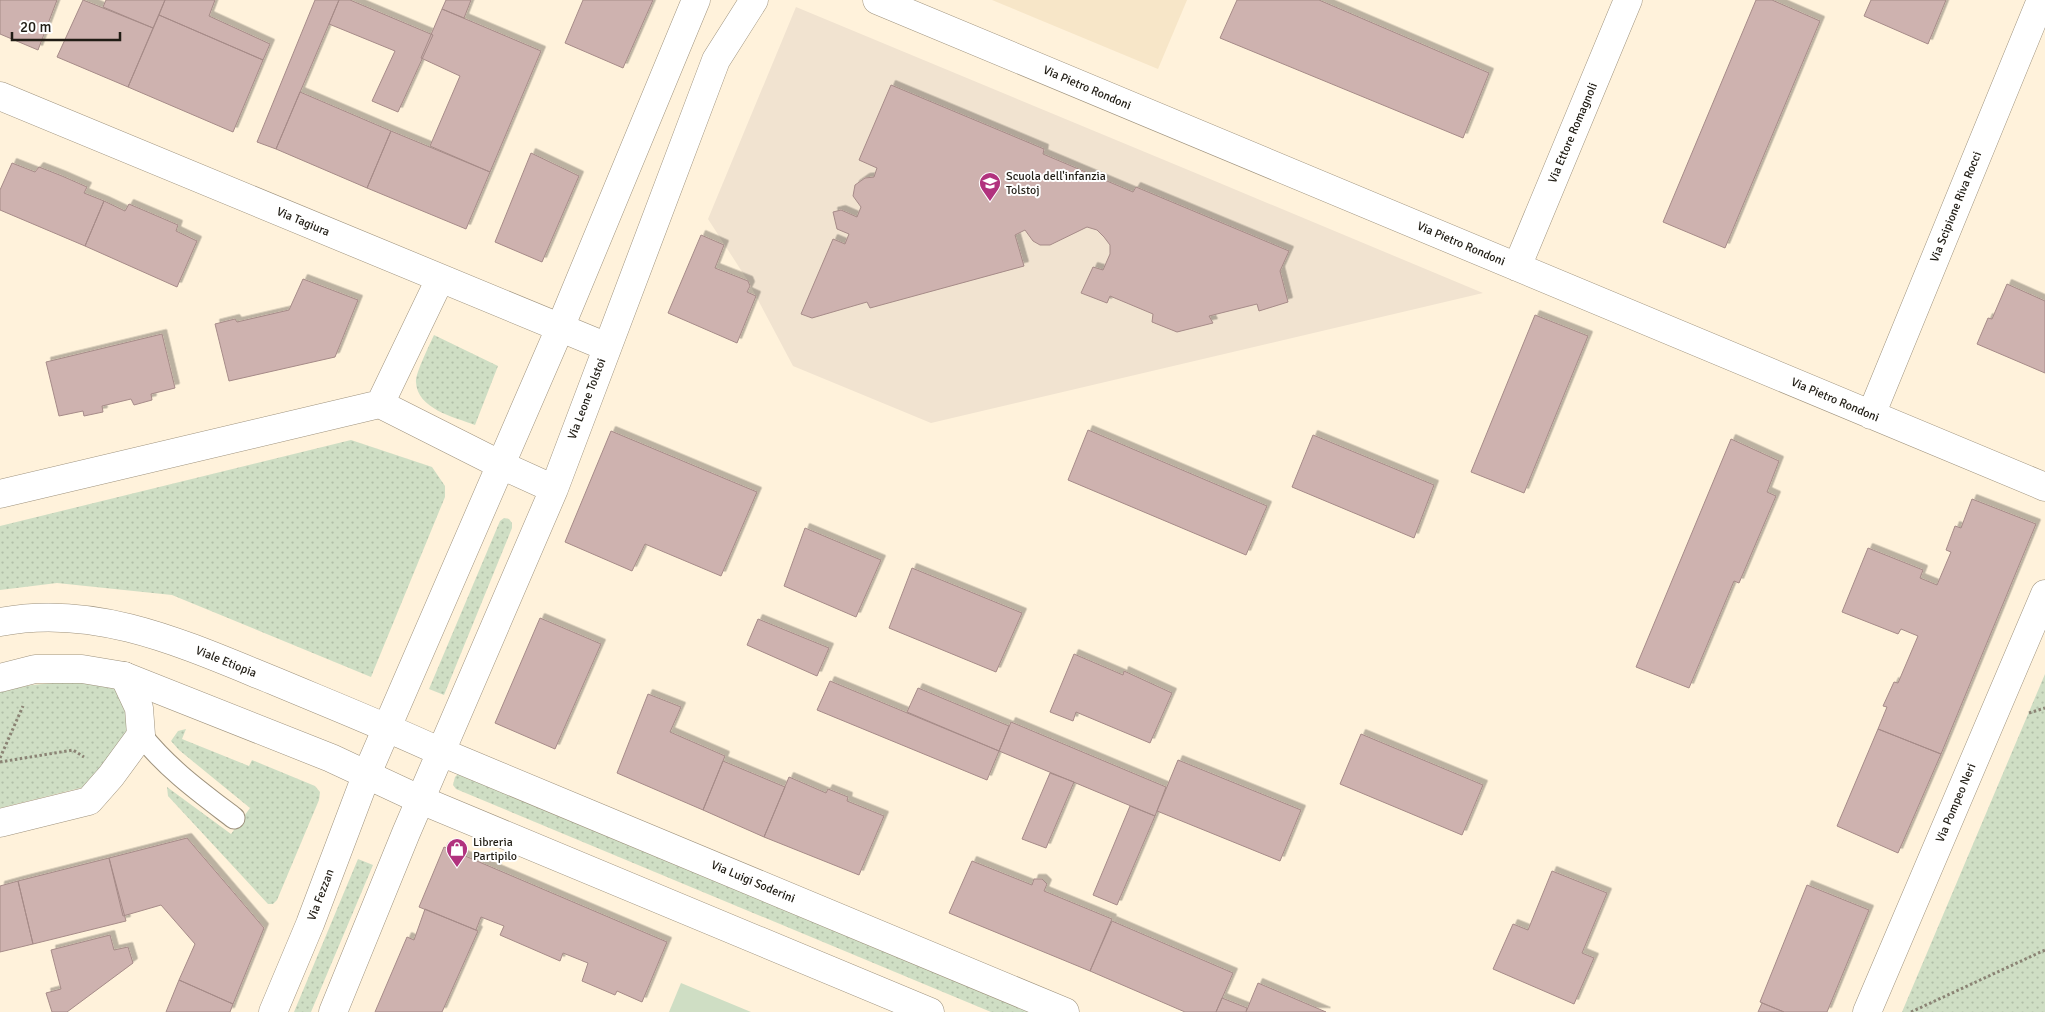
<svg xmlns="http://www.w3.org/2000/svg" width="2045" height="1012" font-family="Signika,sans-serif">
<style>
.built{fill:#f7e6c8}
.education{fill:#f1e3d0}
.green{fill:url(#green-dots)}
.pitch{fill:#cfdec4}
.building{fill:#ceb2af;stroke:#a68b88;filter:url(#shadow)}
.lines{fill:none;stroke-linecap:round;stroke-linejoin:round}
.service-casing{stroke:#9e927d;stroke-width:23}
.minor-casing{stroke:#9e927d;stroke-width:29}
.tertiary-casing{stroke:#9e927d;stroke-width:29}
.path{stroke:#8b8374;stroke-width:3;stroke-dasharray:2.5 2.5;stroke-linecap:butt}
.service{stroke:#fff;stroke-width:21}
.minor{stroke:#fff;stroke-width:28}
.tertiary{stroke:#fff;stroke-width:28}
.labels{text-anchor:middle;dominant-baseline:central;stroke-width:4;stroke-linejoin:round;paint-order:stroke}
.street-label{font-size:12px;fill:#211d15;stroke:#fff}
.poi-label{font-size:12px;fill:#211d15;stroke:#fff;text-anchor:start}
</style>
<defs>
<pattern id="green-dots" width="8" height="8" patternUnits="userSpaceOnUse" patternTransform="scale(1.25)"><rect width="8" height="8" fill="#cfdec4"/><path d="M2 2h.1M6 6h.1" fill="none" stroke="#b1bea8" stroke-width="1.8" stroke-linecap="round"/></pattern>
<filter id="shadow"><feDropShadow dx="4.5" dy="-4.5" stdDeviation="0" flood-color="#0004"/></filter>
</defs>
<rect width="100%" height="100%" fill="#fff2db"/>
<path class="built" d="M992,0H1187L1158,69Z"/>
<path class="education" d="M796,7L1222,184L1483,293L931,423L793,366L748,281L708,219Z"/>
<path class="green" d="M434,335L498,366L475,425C454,417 417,409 416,382C415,374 430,344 434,335Z
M351,440L432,467L445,486V497L371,677L172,595L57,583L0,590V526Z
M504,518L509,519L512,523V528L444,695L429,689L500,521Z
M2045,674V1012H1902Z
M74,681L113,687L127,700L132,729L103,770L84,787L0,808V691L32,685Z
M186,729L182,739L249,766L252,760L315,786L320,792L319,800L277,900L273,904H268L168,796L167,787L231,834L250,808L179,750L171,741L178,731Z
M459,773L1034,1012H991L456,789L453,785L455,777Z
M358,859L373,865L311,1012H294Z"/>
<path class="pitch" d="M681,983L751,1012H669Z"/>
<path class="building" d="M0,0H57L38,50L0,34Z
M83,0L153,28L128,87L57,57Z
M106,0H165L153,28L103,7Z
M165,0H215L209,16L270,44L263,60L159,15Z
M315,0H339L276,149L257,142Z
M339,0H350L433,35L398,112L372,101L395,51L329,24Z
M446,0H471L464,18L442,9Z
M583,0H653L623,68L565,43Z
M1237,0H1319L1489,73L1463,138L1220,38Z
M1756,0H1772L1820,21L1725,248L1663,222Z
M1871,0H1946L1928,44L1864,16Z
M442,9L541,51L490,172L430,146L460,76L421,58Z
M159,15L263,60L233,132L128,87Z
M891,85L1044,149L1043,154L1133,192L1136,187L1289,251L1280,271L1288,302L1259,311L1257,304L1209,316L1213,323L1177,332L1152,322L1153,314L1110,296L1107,303L1081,293L1093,267L1103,270L1110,254V245L1104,237L1097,230L1087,227L1050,245H1040L1033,241L1025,230L1015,235L1024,266L870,308L867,302L812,318L801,314L833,239L845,244L849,234L837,229L833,212L841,210L857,217L861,207L853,196L855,185L865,178L874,177L877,168L859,160Z
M300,92L391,131L367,188L276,149Z
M391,131L490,172L466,229L367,188Z
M531,153L579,176L542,262L495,242Z
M12,163L35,172L39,167L62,176L87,187L84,193L104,201L85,246L0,210V190Z
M104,201L125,211L129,204L178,225L176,231L197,241L177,287L85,246Z
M701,235L724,245L715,268L748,281L750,286L747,292L756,296L737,343L668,313Z
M303,279L358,300L335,357L229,381L215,324L235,319L237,322L289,310Z
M2007,284L2045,301V373L1977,344L1988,318L1992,319Z
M1535,315L1588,336L1524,493L1471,472Z
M162,334L175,388L151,394L152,400L134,405L131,399L102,406L103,412L84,416L83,411L59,416L46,362Z
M1088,430L1267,506L1246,555L1068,480Z
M611,431L757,492L721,576L645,544L632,571L565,542Z
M1313,435L1434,485L1414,538L1292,487Z
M1731,439L1779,461L1767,492L1776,496L1739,583L1734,581L1689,688L1636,667Z
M1972,499L2036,524L1941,754L1878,729L1887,707L1883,706L1894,682L1898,683L1918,636L1901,629L1898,634L1842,612L1868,548L1923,570L1920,578L1937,585L1951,552L1946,550L1955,526L1961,528Z
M805,528L881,560L856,617L784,586Z
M912,568L1022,613L996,672L889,628Z
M540,618L601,644L555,749L495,723Z
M758,619L829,648L817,676L747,645Z
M1074,654L1123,675L1124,671L1172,693L1150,743L1076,712L1073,721L1050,712Z
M830,681L999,751L987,780L817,710Z
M918,688L1009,726L999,751L907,712Z
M648,694L681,707L670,732L725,756L703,810L617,773Z
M1011,722L1166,787L1155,816L999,751Z
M1878,729L1941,754L1898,853L1837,826Z
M1361,734L1483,785L1462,835L1340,784Z
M1178,760L1301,810L1280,861L1157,811Z
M723,761L785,787L764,837L703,810Z
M1050,773L1074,782L1046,848L1022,839Z
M789,777L826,793L828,789L848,797L847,801L884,816L859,875L764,837Z
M1130,806L1155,816L1117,905L1093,895Z
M187,838L264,928L233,1004L179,980L195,944L161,905L123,916L109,858Z
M444,847L667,942L642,1002L617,991L615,995L582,981L588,963L563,953L560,961L500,935L504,926L481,917L476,930L419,907Z
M109,858L126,921L33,944L18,881Z
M972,861L1032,885L1034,879H1042L1047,884L1044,891L1112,919L1090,971L949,913Z
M1552,871L1607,893L1582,953L1594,958L1574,1004L1493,969L1513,924L1528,930Z
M18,881L33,944L0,952V886Z
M1807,885L1869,910L1827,1012H1784L1760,1002Z
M425,909L478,931L442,1012H375L407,937L414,940Z
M1112,921L1233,973L1216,1012H1185L1090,971Z
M110,935L114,950L128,947L133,963L67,1012H52L46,993L61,989L51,950Z
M179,980L233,1004L230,1012H166Z
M1258,983L1326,1012H1246Z
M1222,998L1247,1008L1246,1012H1216Z
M1762,1003L1784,1012H1758Z"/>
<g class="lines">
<g class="service-casing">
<path id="service" d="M141,735C168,769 200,792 234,818"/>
</g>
<g class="minor-casing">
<path id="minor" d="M877,0L2045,487
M0,96L607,347
M1517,267L1628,0
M380,404L440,279
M1871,415L2041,0
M0,494L380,404L501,465
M0,823L89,801L111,776L141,735L139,708L124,676
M1867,1012L2045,594"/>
</g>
<g class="tertiary-casing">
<path id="tertiary" d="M501,465L554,489
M0,622C98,603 188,646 277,682C332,705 387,727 441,752L1065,1012
M0,678L35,669H82L124,676L331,758L421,800L930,1012
M273,1012L310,924L366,776L560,328L696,0
M333,1012L406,833L554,489L716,60L754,0"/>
</g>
<path class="path" d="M2029,713L2045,708
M0,758L23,706
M0,762L73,750L84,757
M1911,1012L2045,950"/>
<use href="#service" class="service"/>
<use href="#minor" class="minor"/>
<use href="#tertiary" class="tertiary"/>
</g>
<defs>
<g id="school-pin" transform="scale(1.125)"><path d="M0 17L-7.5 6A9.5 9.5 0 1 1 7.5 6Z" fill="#b1327e" stroke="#fff"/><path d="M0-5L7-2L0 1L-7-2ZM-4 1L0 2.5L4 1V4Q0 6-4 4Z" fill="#fff"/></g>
<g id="shop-pin" transform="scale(1.125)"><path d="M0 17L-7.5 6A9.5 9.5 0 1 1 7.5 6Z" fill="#b1327e" stroke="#fff"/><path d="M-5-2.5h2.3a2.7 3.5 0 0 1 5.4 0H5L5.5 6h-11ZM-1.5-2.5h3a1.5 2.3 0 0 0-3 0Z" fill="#fff"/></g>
</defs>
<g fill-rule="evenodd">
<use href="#school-pin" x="990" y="183"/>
<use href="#shop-pin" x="457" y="849"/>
</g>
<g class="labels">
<g class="street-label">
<text transform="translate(1087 88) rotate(23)">Via Pietro Rondoni</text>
<text transform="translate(1573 133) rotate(-67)">Via Ettore Romagnoli</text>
<text transform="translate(1956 207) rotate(-68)">Via Scipione Riva Rocci</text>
<text transform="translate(303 222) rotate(23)">Via Tagiura</text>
<text transform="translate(1461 244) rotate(23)">Via Pietro Rondoni</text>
<text transform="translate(587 399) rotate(-69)">Via Leone Tolstoi</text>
<text transform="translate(1835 400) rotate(23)">Via Pietro Rondoni</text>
<text transform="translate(226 662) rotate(22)">Viale Etiopia</text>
<text transform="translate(1956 803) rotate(-67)">Via Pompeo Neri</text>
<text transform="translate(753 882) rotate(23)">Via Luigi Soderini</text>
<text transform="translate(321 895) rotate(-69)">Via Fezzan</text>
</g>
<g class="poi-label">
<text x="1006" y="176">Scuola dell'infanzia<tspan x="1006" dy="14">Tolstoj</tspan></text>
<text x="473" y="842">Libreria<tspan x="473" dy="14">Partipilo</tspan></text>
</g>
</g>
<path d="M12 32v8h108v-8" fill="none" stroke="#211d15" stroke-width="2.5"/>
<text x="20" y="32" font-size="15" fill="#211d15" stroke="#ffffff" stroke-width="4" paint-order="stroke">20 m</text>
</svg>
